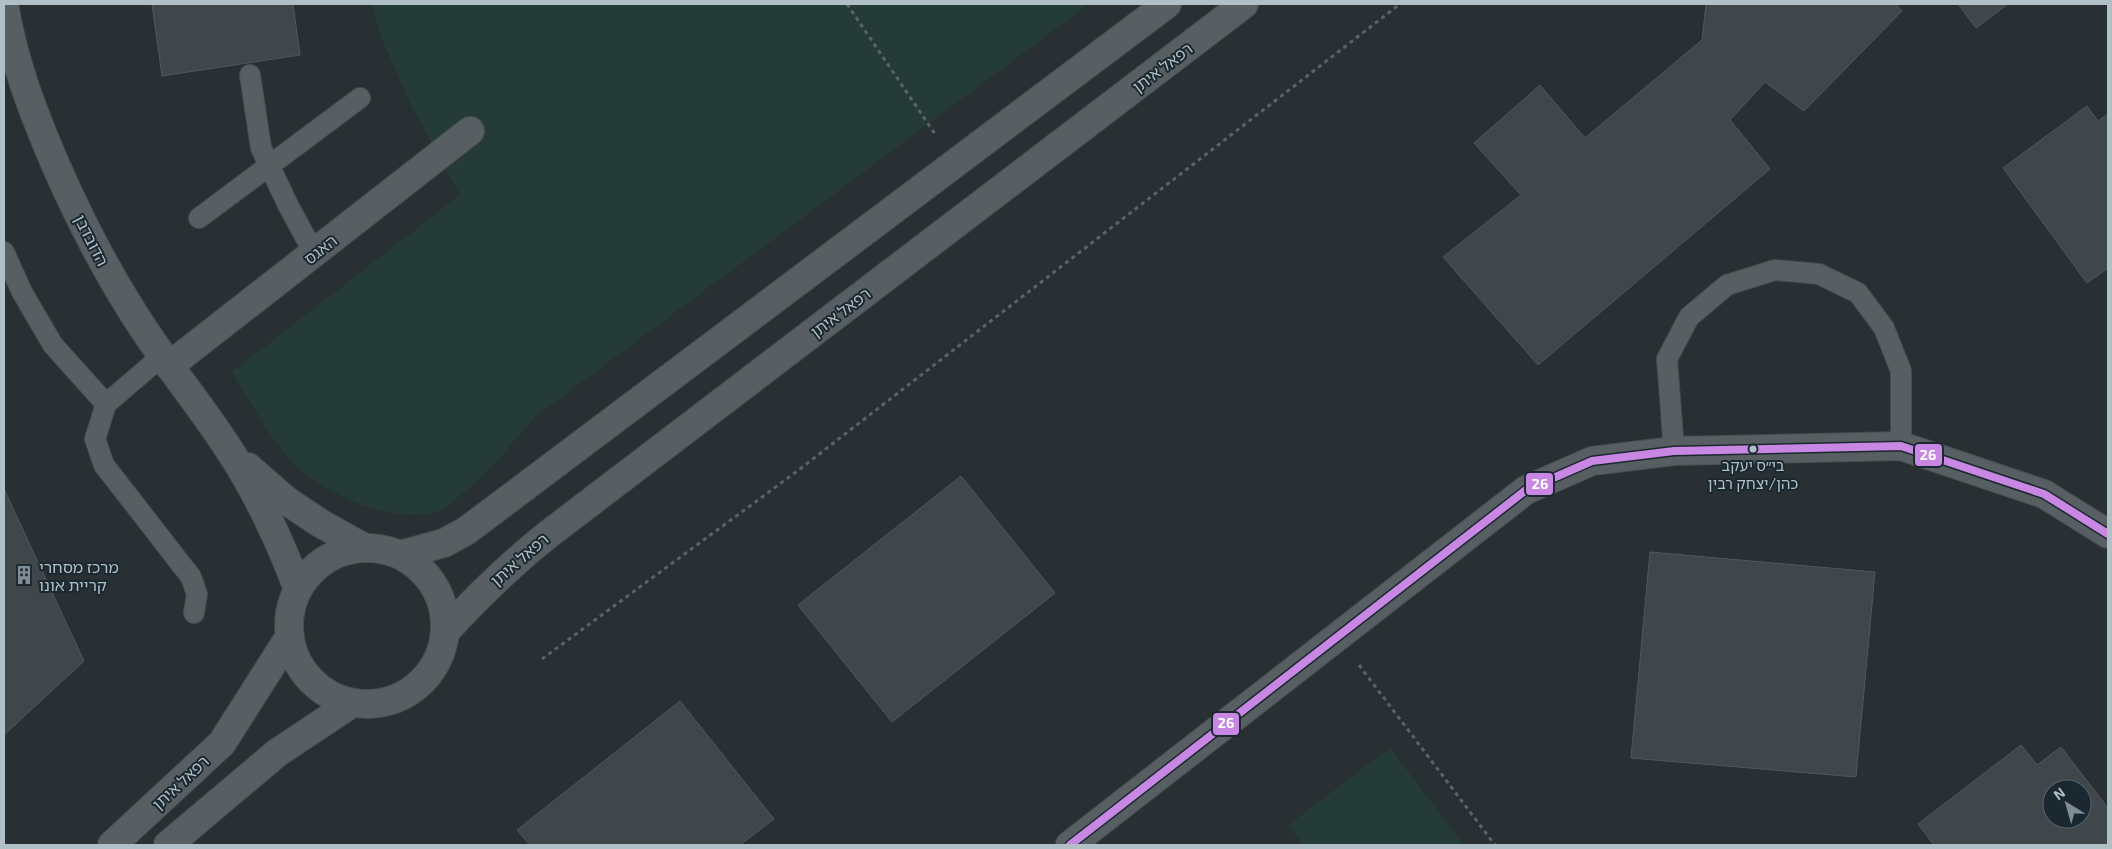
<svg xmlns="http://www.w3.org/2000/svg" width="2112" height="849" font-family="'Exo 2','Noto Sans Hebrew',sans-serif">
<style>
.green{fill:#253b38}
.building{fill:#40474b;stroke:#50585c;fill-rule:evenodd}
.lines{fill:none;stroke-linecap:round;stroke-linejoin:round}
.service-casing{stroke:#464c4f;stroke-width:22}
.minor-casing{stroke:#464c4f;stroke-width:30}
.tertiary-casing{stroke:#464c4f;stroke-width:30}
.path{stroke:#5b6367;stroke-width:3;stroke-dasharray:4 4;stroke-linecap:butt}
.service{stroke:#585f63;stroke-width:20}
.minor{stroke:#585f63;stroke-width:28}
.tertiary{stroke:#585f63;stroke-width:28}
.bus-1-casing{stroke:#1b282f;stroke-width:11}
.bus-1{stroke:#c787e3;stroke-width:8}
.bus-dot{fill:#b1bfc7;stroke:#1b282f;stroke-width:2}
.labels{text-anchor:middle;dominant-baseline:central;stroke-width:4;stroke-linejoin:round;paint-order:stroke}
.bus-label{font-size:15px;fill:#b1bfc7;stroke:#1b282f}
.street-label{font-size:16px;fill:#b1bfc7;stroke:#1b282f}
.poi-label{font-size:16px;fill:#b1bfc7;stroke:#1b282f;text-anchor:start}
.line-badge{stroke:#1b282f;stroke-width:2}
.badge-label{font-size:14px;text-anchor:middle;font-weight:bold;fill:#fff}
</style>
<rect width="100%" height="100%" fill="#283034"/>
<path class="green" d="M371,4H1089L535,417C510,445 486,477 456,499C451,503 446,508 441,510C397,527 326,495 294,464C271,440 250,401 232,372L460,195L407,97L382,39Z
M1390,748L1464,845H1303L1288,825Z"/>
<path class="building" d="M152,4H293L300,55L162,76Z
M1706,4H1896L1902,11L1804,111L1765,82L1730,120L1770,169L1538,365L1443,257L1521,195L1474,143L1540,85L1585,138L1702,40Z
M1958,4H2008L1976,28Z
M2087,106L2098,121L2108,114V268L2087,283L2003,168Z
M961,476L1055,593L892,722L798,605Z
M4,489L84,661L4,735Z
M1650,552L1875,572L1856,777L1631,758Z
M680,701L774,819L740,845H530L517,830Z
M2021,745L2037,765L2061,747L2108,808V845H1934L1918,824ZM2052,789H2082V819H2052Z"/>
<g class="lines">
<g class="service-casing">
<path id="service" d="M250,75L261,148L288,205L314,253
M199,218L360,98
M4,252L22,292L53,345L106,404
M162,356L106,404L95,439L104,465L191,577L197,594L194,613
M1674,451L1667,359L1689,317L1727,285L1775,270L1819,274L1858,293L1884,328L1901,371V446"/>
</g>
<g class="minor-casing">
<path id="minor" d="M4,4C13,61 34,115 57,168C83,227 113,284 149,337C175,375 205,412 230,451C258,494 280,541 298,589
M169,366L470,131
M248,467L287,501L320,523L363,547
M1070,845L1526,490L1592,461L1674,451L1901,446L2044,494L2108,534"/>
</g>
<g class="tertiary-casing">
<path id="tertiary" d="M289 626a78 78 0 1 1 156 0a78 78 0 1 1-156 0Z
M400,555L444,543L466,531L1167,4
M445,632C478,596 512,563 550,533L1244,4
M112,845L222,743L290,636
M168,845L277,753L352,703"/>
</g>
<path class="path" d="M847,4L935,134
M542,659L796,472L1400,4
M1359,665L1495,845"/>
<use href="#service" class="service"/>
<use href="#minor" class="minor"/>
<use href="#tertiary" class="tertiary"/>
<g class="bus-1-casing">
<path id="bus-1" d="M1070,845L1526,490L1592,461L1674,451L1901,446L2044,494L2108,534"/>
</g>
<use href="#bus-1" class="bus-1"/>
</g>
<defs>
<g id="building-bare" transform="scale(1.5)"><path d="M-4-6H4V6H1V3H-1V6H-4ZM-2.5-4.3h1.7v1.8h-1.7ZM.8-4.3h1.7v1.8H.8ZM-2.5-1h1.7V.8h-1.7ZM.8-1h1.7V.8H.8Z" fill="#818d94" stroke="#1b282f" stroke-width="2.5" paint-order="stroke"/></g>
</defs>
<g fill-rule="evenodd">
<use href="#building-bare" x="24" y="575"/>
</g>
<circle class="bus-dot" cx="1753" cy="449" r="4.5"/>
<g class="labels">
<g class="bus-label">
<text x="1753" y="465">בי״ס יעקב<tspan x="1753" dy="18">כהן/יצחק רבין</tspan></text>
</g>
<g class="street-label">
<text transform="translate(1162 67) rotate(-37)">רפאל איתן</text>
<text transform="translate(92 240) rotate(63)">הדובדבן</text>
<text transform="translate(320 249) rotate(-38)">האגס</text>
<text transform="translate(840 312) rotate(-37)">רפאל איתן</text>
<text transform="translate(519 559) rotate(-41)">רפאל איתן</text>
<text transform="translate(180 782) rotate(-43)">רפאל איתן</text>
</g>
<g class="poi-label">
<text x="39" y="566">מרכז מסחרי<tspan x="39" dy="18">קריית אונו</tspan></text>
</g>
</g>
<g class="line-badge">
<rect x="1914" y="443" width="29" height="24" rx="5" fill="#c787e3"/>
<rect x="1525" y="472" width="29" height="24" rx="5" fill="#c787e3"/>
<rect x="1212" y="712" width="28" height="24" rx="5" fill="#c787e3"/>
</g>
<g class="badge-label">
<text x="1928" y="460">26</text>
<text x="1540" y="489">26</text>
<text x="1226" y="728">26</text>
</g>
<rect width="2112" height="849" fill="none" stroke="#b1bfc7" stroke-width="10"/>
<g transform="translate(2067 804) rotate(323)"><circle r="24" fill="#1b282f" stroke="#57646c"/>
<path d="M0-4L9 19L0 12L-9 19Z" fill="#818d94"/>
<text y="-8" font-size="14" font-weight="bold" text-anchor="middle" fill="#b1bfc7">N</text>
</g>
</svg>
